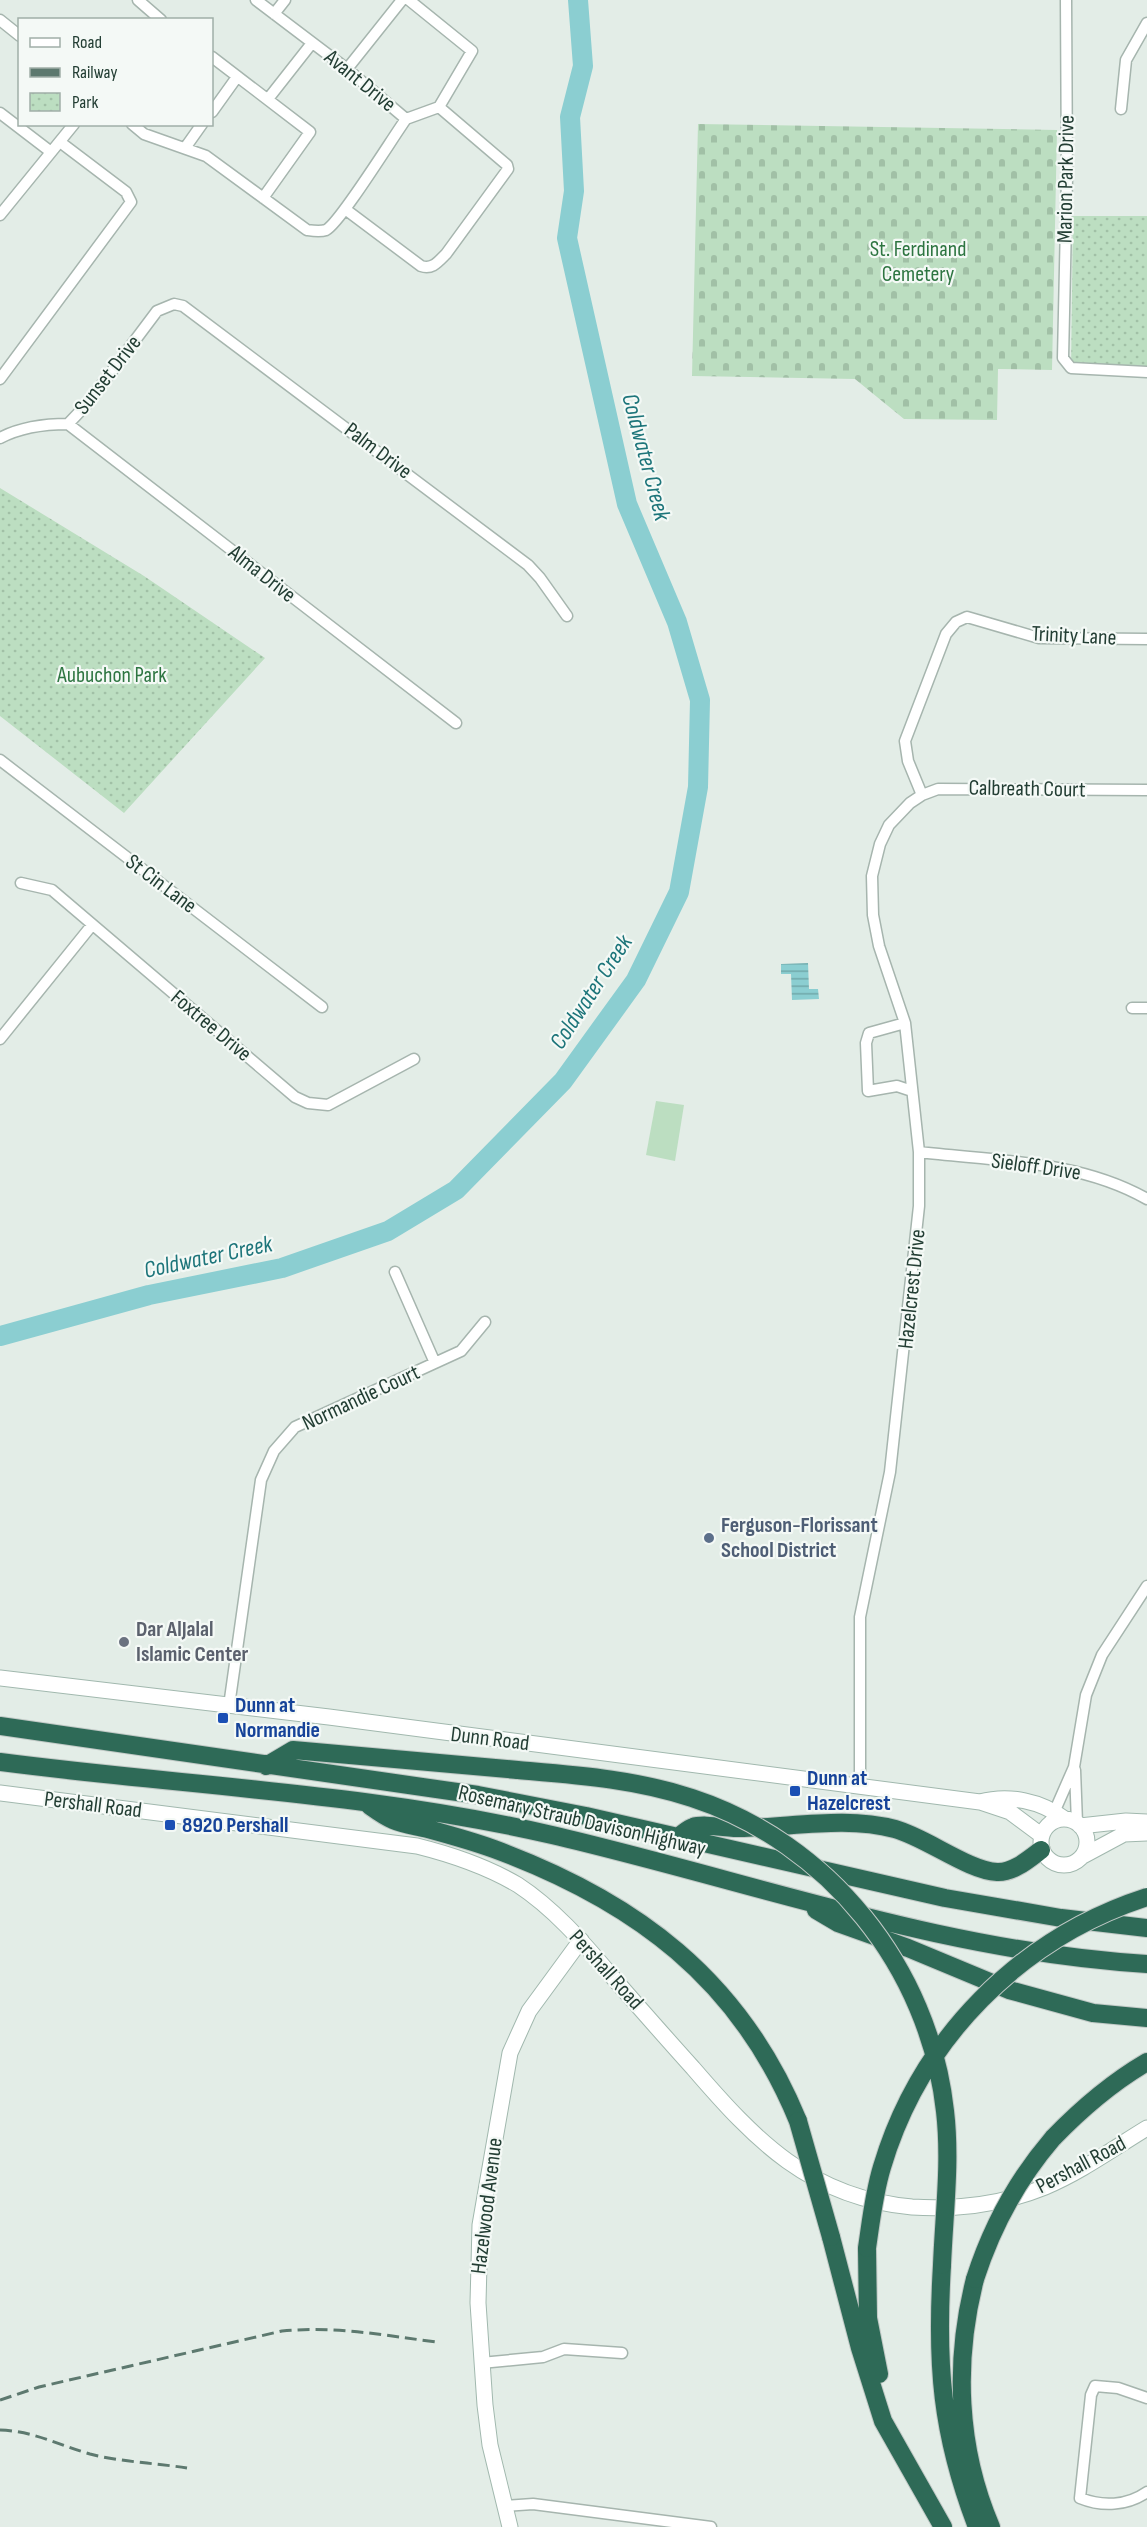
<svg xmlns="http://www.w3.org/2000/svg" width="1147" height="2527" font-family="'Sofia Sans Condensed',sans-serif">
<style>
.cemetery{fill:url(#cemetery-stones)}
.park{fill:url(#park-dots)}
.pitch{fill:#bcdec1}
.water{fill:url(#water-rules)}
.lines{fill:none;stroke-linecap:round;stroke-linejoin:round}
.river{stroke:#8bced1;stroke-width:20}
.street-casing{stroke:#a6b5ae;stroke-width:13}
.secondary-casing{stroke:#a1b8ae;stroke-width:17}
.highway-casing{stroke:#c1c9c6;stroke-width:20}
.street{stroke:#fff;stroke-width:10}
.secondary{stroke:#fff;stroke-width:15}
.highway{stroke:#2e6a57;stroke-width:18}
.rail{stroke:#5d796f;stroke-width:3;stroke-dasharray:12 6;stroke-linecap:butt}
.highway-bridge-casing{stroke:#c1c9c6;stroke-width:20;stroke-linecap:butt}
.highway-bridge{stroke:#2e6a57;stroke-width:18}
.service-dot{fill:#5c6f8a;stroke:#f4f9f6;stroke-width:2}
.worship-dot{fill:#6b7280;stroke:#f4f9f6;stroke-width:2}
.transit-dot{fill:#1a4fb4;stroke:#f4f9f6;stroke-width:2}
.labels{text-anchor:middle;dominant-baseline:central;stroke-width:4.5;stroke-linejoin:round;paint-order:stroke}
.street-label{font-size:22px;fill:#233e34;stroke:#f4f9f6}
.park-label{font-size:22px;fill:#2d7541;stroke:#f4f9f6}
.service-label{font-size:22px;font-weight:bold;fill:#4e5e75;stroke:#f4f9f6;text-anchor:start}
.worship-label{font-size:22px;font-weight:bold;fill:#5b616d;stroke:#f4f9f6;text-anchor:start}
.transit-label{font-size:22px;font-weight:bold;fill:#164399;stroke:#f4f9f6;text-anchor:start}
.water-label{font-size:24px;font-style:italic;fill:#1d757a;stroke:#f4f9f6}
</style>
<defs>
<pattern id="cemetery-stones" width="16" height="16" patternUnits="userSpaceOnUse" patternTransform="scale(1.5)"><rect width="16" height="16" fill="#bcdec1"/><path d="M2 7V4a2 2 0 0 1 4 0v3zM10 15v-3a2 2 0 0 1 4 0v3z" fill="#a1c0a6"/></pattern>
<pattern id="park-dots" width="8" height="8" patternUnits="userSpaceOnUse" patternTransform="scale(1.5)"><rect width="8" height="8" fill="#bcdec1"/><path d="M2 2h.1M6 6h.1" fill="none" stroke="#a1c0a6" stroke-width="1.8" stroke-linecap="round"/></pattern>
<pattern id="water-rules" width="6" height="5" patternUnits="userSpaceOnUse" patternTransform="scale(1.5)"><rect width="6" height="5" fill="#8bced1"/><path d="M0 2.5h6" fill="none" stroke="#71a9aa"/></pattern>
</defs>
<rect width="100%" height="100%" fill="#e3ede7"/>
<path class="cemetery" d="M698,124L1057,130L1052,370L998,369L997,420L904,419L855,379L692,376Z"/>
<path class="park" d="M1073,216H1147V373L1071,372Z
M0,488L144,576L265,658L124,813L0,716Z"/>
<path class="pitch" d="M656,1101L684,1105L675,1161L646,1155Z"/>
<path class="water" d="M808,963L809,989H818L819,999L792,1000L791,974H781V964Z"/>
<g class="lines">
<path class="river" d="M0,1336L149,1295L282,1268L388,1231L456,1190L563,1081L636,980L679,892L698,787L700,700L677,622L627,504L567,238L574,191L570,117L583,66L578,0"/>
<g class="street-casing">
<path id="street" d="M138,0L161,20
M1066,0L1067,177L1063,358L1071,368L1147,372
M274,14L285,0
M0,20L20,36
M212,57L310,132L263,198
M347,69L402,0
M268,99L312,43
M1121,109L1126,60L1147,23
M212,112L237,77
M0,113L51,152
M406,119L439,107L472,51L409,0
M132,124L144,134L206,156L307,230C314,231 320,232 326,230C340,223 393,137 406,119L347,69L256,0
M185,148L202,124
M345,209L421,266C432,270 438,262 446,254L508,169L507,165L439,107
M0,215L74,124
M0,379L131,202L126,192L60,142
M68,424L456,723
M0,438C21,427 44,424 68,424L88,403L157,311L174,304L183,306L528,565L540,578L567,616
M0,760L322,1007
M922,795L908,761L905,741L946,634L956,622L967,617L1039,638L1147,639
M21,883L52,890L295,1097L308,1103L328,1105L414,1059
M1132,1008H1147
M905,1023L869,1033L866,1043L868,1091L897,1086L912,1091
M0,1039L92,925
M919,1152C995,1161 1079,1160 1147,1199
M395,1272L435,1363
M229,1706L261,1480L274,1451L295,1427L461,1351L485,1322
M1075,1770L1077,1823
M860,1787V1617L890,1472L919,1206V1152L905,1023L879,946L873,915L872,876L880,844L889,825L910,803L922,795L938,789L1147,790
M1049,1824L1074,1767L1086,1695L1102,1655L1147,1586
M481,2363L543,2357L564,2349L622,2353
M1147,2398L1118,2388L1095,2386L1091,2395L1080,2498C1102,2507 1127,2506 1147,2492
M504,2506L533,2504L711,2527"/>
</g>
<g class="secondary-casing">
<path id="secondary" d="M0,1678L329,1717L980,1802L1010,1812L1041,1835
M0,1793L417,1846C453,1855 486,1866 518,1885C553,1908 582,1941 609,1973C637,2005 665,2037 693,2068C755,2140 810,2198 912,2207C958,2210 1003,2204 1045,2187C1081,2172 1114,2148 1147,2128
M980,1802C1009,1794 1041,1801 1065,1819
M1041 1842a23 23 0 1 1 46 0a23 23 0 1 1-46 0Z
M1080,1826L1126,1821L1147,1822
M1083,1856L1124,1834L1147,1833
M510,2527L490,2445L485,2405L478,2303L480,2225L510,2053L529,2011L581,1940"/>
</g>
<g class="highway-casing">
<path id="highway" d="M0,1726L478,1795L586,1816L945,1898L1061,1918L1147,1928
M0,1762C184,1786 371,1793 552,1835C750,1881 943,1952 1147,1964
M266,1766L293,1750L518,1770
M370,1806C377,1811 385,1817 393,1820C404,1825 417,1826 428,1829C450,1835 472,1841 494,1849C635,1901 740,1979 798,2121
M678,1837C683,1834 688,1828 693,1827C704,1823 731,1829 744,1828C793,1827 847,1816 895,1829C925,1837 969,1871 997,1872C1013,1873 1029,1859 1041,1850
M816,1910L838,1923L908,1948L1009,1990L1093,2013L1147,2018
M1053,2138C1082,2108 1111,2083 1147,2062
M831,2237L860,2348L883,2421L943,2527
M867,2248L868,2318L879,2374
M942,2265C936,2364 941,2433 977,2527
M975,2279C954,2361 957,2448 991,2527"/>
</g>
<use href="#street" class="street"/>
<use href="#secondary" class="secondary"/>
<use href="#highway" class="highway"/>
<path class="rail" d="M0,2400L39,2387L282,2331C337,2326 382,2335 436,2342
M0,2430C33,2431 59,2445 90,2454C121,2462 155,2463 187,2468"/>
<g class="highway-bridge-casing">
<path id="highway-bridge" d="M518,1770C576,1775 635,1779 692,1798C829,1843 929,1967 945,2111C951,2162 944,2214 942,2265
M798,2121L831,2237
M867,2248C871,2221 874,2193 882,2167C920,2039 1020,1938 1147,1897
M975,2279C992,2226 1017,2180 1053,2138"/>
</g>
<use href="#highway-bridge" class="highway-bridge"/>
</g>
<circle class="service-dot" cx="709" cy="1538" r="6"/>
<circle class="worship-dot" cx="124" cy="1642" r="6"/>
<g class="transit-dot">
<rect x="217" y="1712" width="12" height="12" rx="3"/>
<rect x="789" y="1785" width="12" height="12" rx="3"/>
<rect x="164" y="1819" width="12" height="12" rx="3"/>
</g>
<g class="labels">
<g class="street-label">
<text transform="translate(360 81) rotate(39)">Avant Drive</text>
<text transform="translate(1066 179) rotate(-89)">Marion Park Drive</text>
<text transform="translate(108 375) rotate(-52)">Sunset Drive</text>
<text transform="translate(378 451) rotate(37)">Palm Drive</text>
<text transform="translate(262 574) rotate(38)">Alma Drive</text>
<text transform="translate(1074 636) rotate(3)">Trinity Lane</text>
<text transform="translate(1027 789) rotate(1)">Calbreath Court</text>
<text transform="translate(161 884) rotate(37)">St Cin Lane</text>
<text transform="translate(211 1026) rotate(40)">Foxtree Drive</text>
<text transform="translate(1036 1167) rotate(8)">Sieloff Drive</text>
<text transform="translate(912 1289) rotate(-84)">Hazelcrest Drive</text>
<text transform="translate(361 1398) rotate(-25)">Normandie Court</text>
<text transform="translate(490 1739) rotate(7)">Dunn Road</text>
<text transform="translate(93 1805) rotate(7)">Pershall Road</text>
<text transform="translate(582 1821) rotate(13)">Rosemary Straub Davison Highway</text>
<text transform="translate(606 1970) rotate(48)">Pershall Road</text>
<text transform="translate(1081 2165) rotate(-28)">Pershall Road</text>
<text transform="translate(487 2206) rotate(-83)">Hazelwood Avenue</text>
</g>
<g class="park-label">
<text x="918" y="249">St. Ferdinand<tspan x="918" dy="25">Cemetery</tspan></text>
<text x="112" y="675">Aubuchon Park</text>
</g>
<g class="service-label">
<text x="721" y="1525">Ferguson-Florissant<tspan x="721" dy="25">School District</tspan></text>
</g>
<g class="worship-label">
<text x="136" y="1629">Dar AlJalal<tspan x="136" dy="25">Islamic Center</tspan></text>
</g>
<g class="transit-label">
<text x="235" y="1705">Dunn at<tspan x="235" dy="25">Normandie</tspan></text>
<text x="807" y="1778">Dunn at<tspan x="807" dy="25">Hazelcrest</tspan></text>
<text x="182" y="1825">8920 Pershall</text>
</g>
<g class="water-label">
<text transform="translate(646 457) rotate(75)">Coldwater Creek</text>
<text transform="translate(591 992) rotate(-57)">Coldwater Creek</text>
<text transform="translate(208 1257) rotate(-12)">Coldwater Creek</text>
</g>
</g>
<rect x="18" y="18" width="195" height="108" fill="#f4f9f6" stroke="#a0aea8" stroke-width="1.5"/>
<rect x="30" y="38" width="30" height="9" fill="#ffffff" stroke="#a0aea8" stroke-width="1.5"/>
<text x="72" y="48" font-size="18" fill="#233e34">Road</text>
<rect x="30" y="68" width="30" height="9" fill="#5d796f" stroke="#a0aea8" stroke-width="1.5"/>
<text x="72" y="78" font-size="18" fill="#233e34">Railway</text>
<rect x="30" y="93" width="30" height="18" fill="url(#park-dots)" stroke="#a0aea8" stroke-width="1.5"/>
<text x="72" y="108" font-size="18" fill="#233e34">Park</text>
</svg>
